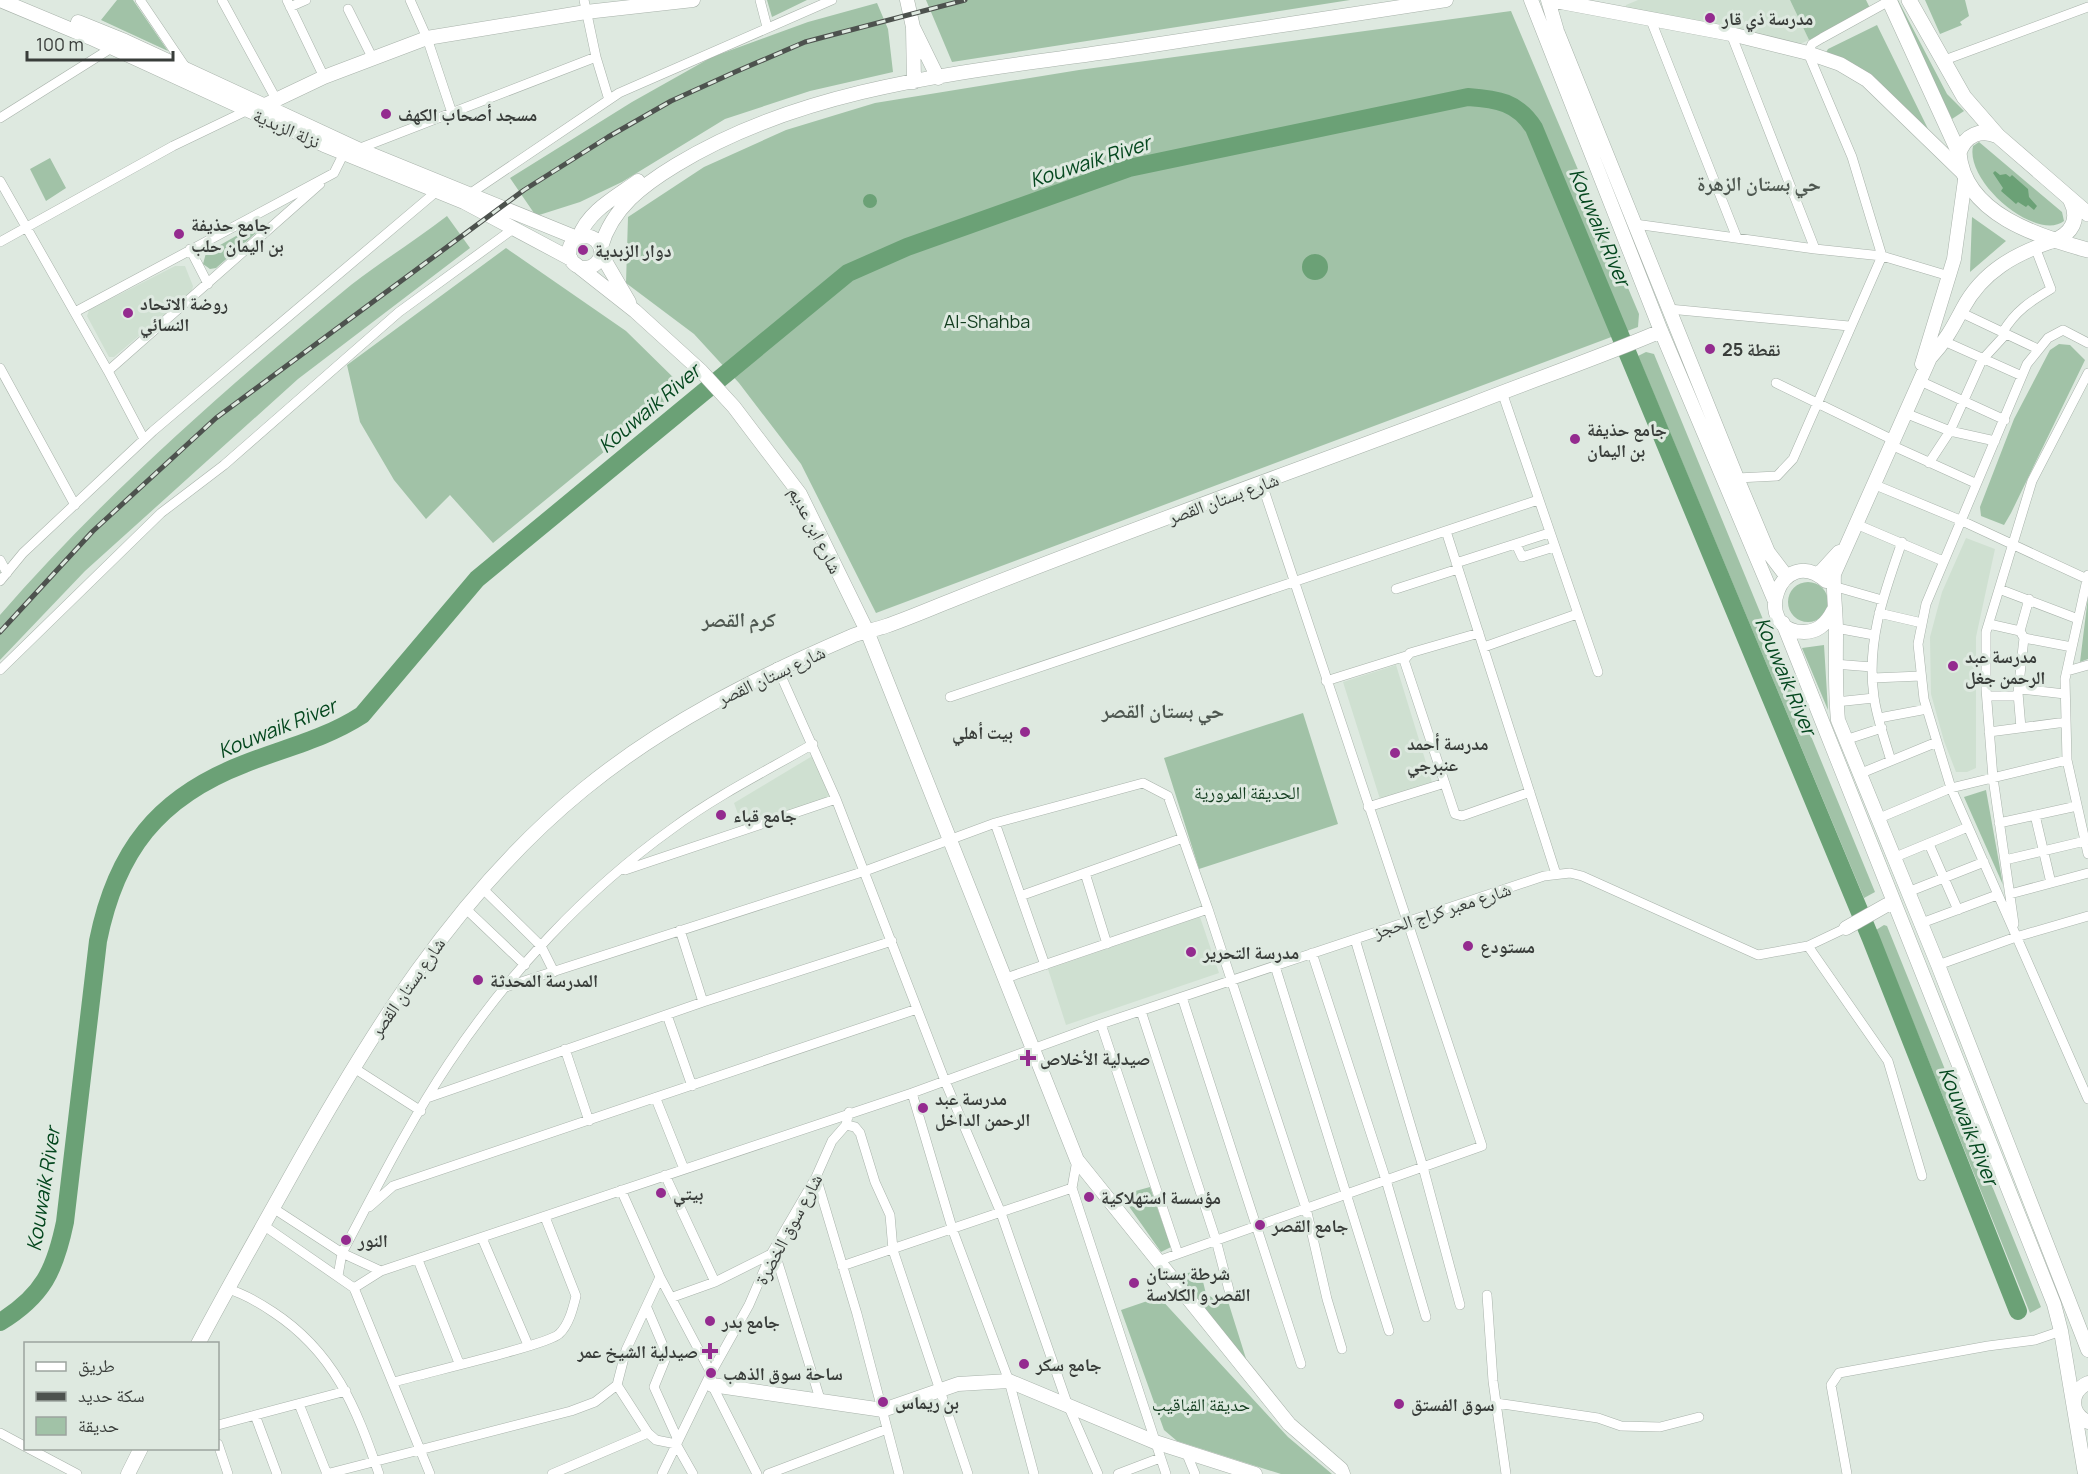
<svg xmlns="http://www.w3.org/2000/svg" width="2088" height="1474" font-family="Manrope,'Noto Naskh Arabic',sans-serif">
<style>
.built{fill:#cfe0d1}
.green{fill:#a1c2a7}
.water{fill:#6ba176}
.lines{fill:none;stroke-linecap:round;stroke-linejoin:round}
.river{stroke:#6ba176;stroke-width:18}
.street-casing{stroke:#a8b2aa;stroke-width:10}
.secondary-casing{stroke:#a8b2aa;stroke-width:15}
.primary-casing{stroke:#a8b2aa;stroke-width:16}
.street{stroke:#fff;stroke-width:9}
.secondary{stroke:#fff;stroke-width:14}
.primary{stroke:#fff;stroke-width:15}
.rail-casing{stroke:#4d524e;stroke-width:5}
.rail{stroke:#dee9e0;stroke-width:3;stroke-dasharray:9;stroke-linecap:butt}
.poi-dot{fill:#942b8f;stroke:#dee9e0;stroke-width:2}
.labels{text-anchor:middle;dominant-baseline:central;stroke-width:6;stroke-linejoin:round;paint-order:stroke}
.poi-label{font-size:18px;font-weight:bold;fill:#393d3a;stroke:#dee9e0;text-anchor:start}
.street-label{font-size:18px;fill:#393d3a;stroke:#dee9e0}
.park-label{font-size:18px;fill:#123c1e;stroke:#dee9e0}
.water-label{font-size:20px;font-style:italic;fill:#04471e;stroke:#dee9e0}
.neighbourhood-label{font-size:20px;font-weight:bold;fill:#4f5851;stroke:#dee9e0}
</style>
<rect width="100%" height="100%" fill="#dee9e0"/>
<path class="built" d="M1638,0H1790L1809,40L1798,45L1625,10L1626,5Z
M175,266H185L193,286L192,291L114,357H109L87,316L89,310Z
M1966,538L1995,549L1976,637V768L1967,772H1956L1944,741L1931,694L1930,637L1942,592Z
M1396,665L1432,782L1380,799L1343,682Z
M814,755L831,798L743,828L734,803Z
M1200,917L1219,973L1066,1025L1048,969Z"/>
<path class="green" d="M117,0H133L168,51L101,20Z
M767,0H807L772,17Z
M926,0H1350L952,62Z
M1790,0H1866L1871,10L1809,40Z
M1893,0H1898L1947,94L1964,111L1952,119Z
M1925,0H1965L1969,16L1960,22L1962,25L1940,34Z
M877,3L888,29L893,72L810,91L725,119L622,182L580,202L536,216L510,178L632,102L712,57L808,22Z
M1511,11L1639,314L1638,327L876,613L801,464L739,383L694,334L626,283L628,217L704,167L786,130L875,103L1079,70Z
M1877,25L1931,135L1891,97L1823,58L1828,49Z
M1979,142L2062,212L2064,221C2037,242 1965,183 1973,146Z
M50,158L66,188L46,201L30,169Z
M447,216L470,248L298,379L85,571L0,660V615C103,496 229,385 351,285C382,261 416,240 447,216Z
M1972,217L2006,241L1970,272Z
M252,227L256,228V233L216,268L210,269L203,264L206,253Z
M506,248L626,331L683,387L493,543L450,495L426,519L394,480L360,422L347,365Z
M2059,344L2070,345L2085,360L2011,513L2004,525L1981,516L1980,507L2014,419L2050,350Z
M1646,352L1654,354L1875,892L1864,898L1638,356Z
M1788 602a20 20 0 1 1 40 0a20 20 0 1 1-40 0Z
M2088,597V659L2080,662Z
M1824,645L1828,710L1802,648Z
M1303,713L1338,824L1199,869L1164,758Z
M1986,790L2003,885L1964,797Z
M1884,925L1887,926L2041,1307L2030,1313L1876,930Z
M1150,1187L1171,1247L1161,1252L1121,1195Z
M1200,1269L1206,1294L1215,1299L1226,1295L1248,1365L1179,1276Z
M1159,1297L1288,1437L1332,1474H1281L1177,1441L1164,1430L1121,1310Z"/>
<path class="water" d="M1995,171L2000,175L2006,174L2010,177L2012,175L2028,189L2029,197L2037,206L2034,210L2028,205L2026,207L2018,202L2016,204L2001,191L2003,188L1993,173Z
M863 201a7 7 0 1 1 14 0a7 7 0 1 1-14 0Z
M1302 267a13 13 0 1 1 26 0a13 13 0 1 1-26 0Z"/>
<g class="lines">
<path class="river" d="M0,1322C43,1296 55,1270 65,1222L98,941C116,851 158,797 244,764C284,748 325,739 362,715L477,579L848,273L907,247L1129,168L1468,97C1497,99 1518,102 1534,128L1871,939L2018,1311"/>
<g class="street-casing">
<path id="street" d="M140,0L186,68
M222,0L276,99
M287,0L324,77
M410,0L427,38L452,113
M760,0L767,27
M290,7L306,0
M348,9L373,59
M1650,18L1737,238
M1731,34L1815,249
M596,57L609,100
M1942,61L2088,7
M0,118L113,47
M358,149L596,57L584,0
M0,181L108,371L144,439
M468,195L619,93L832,0
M1635,224L1815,249L1882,256L1949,276
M0,242L173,146L248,110
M190,249L208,284
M1669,309L1849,326
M75,312L334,173L344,153
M1962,313L2038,349
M1946,342L2022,376
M2088,343L2063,330L2048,338L2027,364L1926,604L1918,644L1924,699L1951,788L2088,1099
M0,368L75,505
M108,371L320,184
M1920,381L2005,420
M1776,383L1889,438
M1502,392L1598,672
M1905,413L1950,431L1995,441
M1891,445L1975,483
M1929,463L1950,431L1982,360L2005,335L2003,332C2015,311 2031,301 2051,289L2035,247
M1737,478L1777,476L1793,459L1882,256L1852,157L1808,53L1812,44L1822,38L1889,1
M1873,484L1960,520L2087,579
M1856,524L1943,561
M1446,531L1556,874
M1516,544L1522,557L1554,547
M0,560L7,573
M1456,563L1549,533
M2088,575L2065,679L2067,760L2088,854
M0,581L23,553L153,431L437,191
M1833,586L1882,600
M1396,589L1458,569
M1999,589L2078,619
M1879,613L1922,623
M1989,624L2020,631
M1836,628L1874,635
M1479,633L1410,653L1404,660L1455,814L1462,816L1530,792
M2024,638L2072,647
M1484,647L1577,614
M1834,664L1872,667
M777,667L836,799L945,1081L1001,1213L1067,1403L1098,1474
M0,670L161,513L224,465L399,312L513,229
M2067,671L2088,665
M1873,678L1921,676
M1326,681L1406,656
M1987,696H2016L2020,689L2065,694
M950,697L1538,500
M1836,702L1874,698
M1879,718L1927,709
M2021,728L2018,693L2024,638L2020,631L2029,599
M1989,732L2066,722
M1845,740L1882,728
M1891,761C1885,740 1877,719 1874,697C1866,642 1884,593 1902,542
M1859,774L1937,742
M1368,807L1445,783
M2035,815L2051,883
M1877,819L1951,788L2067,760
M995,823L1045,965
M1999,823L2077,806
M1929,844L1958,910
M1893,858L1968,827
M2005,860L2085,841
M625,870L836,799
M1085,873L1107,944
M482,888L541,946L554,972
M1908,892L1984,862
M2010,894L2088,873
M1023,895L1183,838
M465,908L525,965
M1919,924L1997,895
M2014,924L1993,778L1986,689V632L2032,481L2088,373
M680,930L703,1002
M1355,939L1423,1167L1460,1305
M1808,946L1888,1061L1922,1176
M1312,953L1386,1180L1426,1317
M1938,965L2016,937L2088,916
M1275,966L1389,1331
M1006,978L1208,909
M506,987L865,871L995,823L1143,783L1168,796L1208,909L1306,1208L1327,1299L1342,1349
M1182,997L1301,1364
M1141,1011L1216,1240L1229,1290
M667,1015L692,1086
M1101,1024L1178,1254
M565,1049L589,1121
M354,1068L421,1111
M912,1093L953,1231L1009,1381L1034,1474
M427,1098L703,1002L892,941
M656,1099L684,1169
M846,1125L855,1127L860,1133L875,1182L890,1215L893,1250L968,1474
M1077,1160L1072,1188L1166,1474
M665,1175L715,1282
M816,1177L857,1314L899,1474
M621,1190L660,1277L711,1373L712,1385L757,1474
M369,1207L393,1186L917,1009
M273,1208L342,1253L381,1271
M263,1225L354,1288L430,1474
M482,1238L528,1345
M418,1260L459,1363
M1158,1261L1482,1146L1262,484
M842,1266L1072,1188
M338,1276L342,1253C376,1189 409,1123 449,1063C508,974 585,891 673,828C716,796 766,771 813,744
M354,1288L381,1271L912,1093L1101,1024L1544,876L1570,873L1582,876L1758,955L1808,946L1846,928
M228,1289C245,1294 258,1302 273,1312C334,1352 356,1407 379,1474
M1487,1295L1493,1381L1506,1474
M673,1297L715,1282L771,1254L778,1263L820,1399
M647,1308L667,1355L654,1387L678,1440
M394,1382C420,1374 548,1345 559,1334C569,1325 573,1308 576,1296L545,1217
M617,1385L648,1433
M1496,1403L1598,1418L1621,1426L1660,1427L1699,1417
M299,1404L327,1474
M255,1415L277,1474
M218,1425L346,1391
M0,1433L26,1447
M218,1444L228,1474
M28,1448L77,1474
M1186,1452L1195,1474
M326,1474L571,1411L595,1402L617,1385L626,1350L660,1277
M552,1474L648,1433L656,1440L676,1444L693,1474
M662,1474L711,1373L749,1305L771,1254L816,1177L832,1141L846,1125L849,1112
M768,1474L887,1429
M1118,1474L1160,1458
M1847,1474L1831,1385L1839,1373L1988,1346L2035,1340L2061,1331"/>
</g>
<g class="secondary-casing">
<path id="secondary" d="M0,0L91,38L324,145L464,202L571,259
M907,0L913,27L914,82
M1531,0L1661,331L1774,599
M1548,0L1557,31L1737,478L1768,552L1787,577
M1550,0L1731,34L1808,53L1840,64L1867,80L1963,173
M78,22L125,41L358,149L577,238
M913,27L938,78
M263,106L324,77L427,38L586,12L693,0
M569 252a16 16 0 1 1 32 0a16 16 0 1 1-32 0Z
M579,237C588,211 616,197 638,181
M2053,241C2015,254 1983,271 1963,308C1953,327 1945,342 1930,358L1834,574C1833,593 1836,612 1836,631C1836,661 1835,690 1838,720L1938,965L2088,1350
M601,247C612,208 643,185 676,165C814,81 984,71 1140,47C1242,31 1344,16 1446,0
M601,254L629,302
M574,263L635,311L701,371L734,407L800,494L867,631L1077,1160L1289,1424L1341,1469L1343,1474
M1922,364L1954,259L1965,180
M1818,575L1839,552
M1826,581C1780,541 1750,632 1804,632C1818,632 1827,623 1833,611
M1783,623L2054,1304L2061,1331L2085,1474
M1846,928L1892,902
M198,1344C227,1289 258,1235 288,1181C368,1037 455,894 584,789C665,723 755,678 850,637C861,632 874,630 886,626C909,618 932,608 955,599C1125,531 1298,470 1470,405C1533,380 1598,358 1661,331
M2088,1383C2070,1391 2069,1413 2088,1422
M712,1385L883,1410L958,1384L1009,1381L1155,1442L1255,1474
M128,1474L141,1448"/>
</g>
<g class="primary-casing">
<path id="primary" d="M1889,0L1959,153C1964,214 2039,237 2088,250
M1909,0L1964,97L1998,136L2088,214
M1959,153C1965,135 1981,128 1998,136
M2053,241C2072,234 2080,219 2071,201"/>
</g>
<use href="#street" class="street"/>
<use href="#secondary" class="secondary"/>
<use href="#primary" class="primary"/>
<g class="rail-casing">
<path id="rail" d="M0,632L93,531L216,418L524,190L608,137L671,101L735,72L805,42L965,0"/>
</g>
<use href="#rail" class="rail"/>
</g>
<g class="poi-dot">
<circle cx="1710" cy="18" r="6"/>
<circle cx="386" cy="114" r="6"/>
<circle cx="179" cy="234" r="6"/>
<circle cx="583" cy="250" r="6"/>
<circle cx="128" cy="313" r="6"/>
<circle cx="1710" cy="349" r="6"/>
<circle cx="1575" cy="439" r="6"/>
<circle cx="1953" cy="666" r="6"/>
<circle cx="1025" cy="732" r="6"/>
<circle cx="1395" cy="753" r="6"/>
<circle cx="721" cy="815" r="6"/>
<circle cx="1468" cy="946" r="6"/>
<circle cx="1191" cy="952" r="6"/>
<circle cx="478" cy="980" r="6"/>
<path d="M1025 1049h6v6h6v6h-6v6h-6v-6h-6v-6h6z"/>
<circle cx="923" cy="1108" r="6"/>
<circle cx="661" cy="1193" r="6"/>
<circle cx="1089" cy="1197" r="6"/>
<circle cx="1260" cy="1225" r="6"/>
<circle cx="346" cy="1240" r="6"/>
<circle cx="1134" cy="1283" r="6"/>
<circle cx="710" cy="1321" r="6"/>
<path d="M707 1342h6v6h6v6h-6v6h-6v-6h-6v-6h6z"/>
<circle cx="1024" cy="1364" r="6"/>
<circle cx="711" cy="1373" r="6"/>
<circle cx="883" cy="1402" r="6"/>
<circle cx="1399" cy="1404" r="6"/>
</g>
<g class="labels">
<g class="poi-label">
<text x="1722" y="18">مدرسة ذي قار</text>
<text x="398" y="114">مسجد أصحاب الكهف</text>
<text x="191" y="224">جامع حذيفة<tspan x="191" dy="21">بن اليمان حلب</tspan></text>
<text x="595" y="250">دوار الزبدية</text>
<text x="140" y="303">روضة الاتحاد<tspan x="140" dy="21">النسائي</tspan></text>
<text x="1722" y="349">نقطة 25</text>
<text x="1587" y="429">جامع حذيفة<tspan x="1587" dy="21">بن اليمان</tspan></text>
<text x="1965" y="656">مدرسة عبد<tspan x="1965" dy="21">الرحمن جغل</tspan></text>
<text x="1013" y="732" text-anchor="end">بيت أهلي</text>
<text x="1407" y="743">مدرسة أحمد<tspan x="1407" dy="21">عنبرجي</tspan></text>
<text x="733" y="815">جامع قباء</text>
<text x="1480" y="946">مستودع</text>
<text x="1203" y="952">مدرسة التحرير</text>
<text x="490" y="980">المدرسة المحدثة</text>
<text x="1040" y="1058">صيدلية اﻷخلاص</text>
<text x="935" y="1098">مدرسة عبد<tspan x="935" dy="21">الرحمن الداخل</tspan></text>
<text x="673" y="1193">بيتي</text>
<text x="1101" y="1197">مؤسسة استهلاكية</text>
<text x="1272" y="1225">جامع القصر</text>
<text x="358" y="1240">النور</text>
<text x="1146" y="1273">شرطة بستان<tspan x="1146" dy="21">القصر و الكلاسة</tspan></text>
<text x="722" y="1321">جامع بدر</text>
<text x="698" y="1351" text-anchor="end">صيدلية الشيخ عمر</text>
<text x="1036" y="1364">جامع سكر</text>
<text x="723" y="1373">ساحة سوق الذهب</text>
<text x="895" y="1402">بن ريماس</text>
<text x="1411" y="1404">سوق الفستق</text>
</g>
<g class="street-label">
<text transform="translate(287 128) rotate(24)">نزلة الزبدية</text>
<text transform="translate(1223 498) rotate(-20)">شارع بستان القصر</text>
<text transform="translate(816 530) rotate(63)">شارع ابن عديم</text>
<text transform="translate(771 675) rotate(-25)">شارع بستان القصر</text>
<text transform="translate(1442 910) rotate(-18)">شارع معبر كراج الحجز</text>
<text transform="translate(407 987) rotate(-55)">شارع بستان القصر</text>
<text transform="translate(788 1229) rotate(-62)">شارع سوق الخضرة</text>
</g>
<g class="park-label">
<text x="987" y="321">Al-Shahba</text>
<text x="1247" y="792">الحديقة المرورية</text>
<text x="1201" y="1404">حديقة القباقيب</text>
</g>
<g class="water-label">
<text transform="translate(1090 161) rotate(-18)">Kouwaik River</text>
<text transform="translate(1600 227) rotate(67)">Kouwaik River</text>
<text transform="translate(649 408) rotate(-40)">Kouwaik River</text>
<text transform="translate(1786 676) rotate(67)">Kouwaik River</text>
<text transform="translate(277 728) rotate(-22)">Kouwaik River</text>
<text transform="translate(1969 1126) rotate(68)">Kouwaik River</text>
<text transform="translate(43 1189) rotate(-81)">Kouwaik River</text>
</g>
<g class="neighbourhood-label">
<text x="1759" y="183">حي بستان الزهرة</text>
<text x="739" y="619">كرم القصر</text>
<text x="1163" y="710">حي بستان القصر</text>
</g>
</g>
<rect x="24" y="1342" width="195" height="108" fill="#dee9e0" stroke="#9ca49e" stroke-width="1.5"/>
<rect x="36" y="1362" width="30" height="9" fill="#ffffff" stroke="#9ca49e" stroke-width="1.5"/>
<text x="78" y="1372" font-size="18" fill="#393d3a">طريق</text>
<rect x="36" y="1392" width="30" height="9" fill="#4d524e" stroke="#9ca49e" stroke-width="1.5"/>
<text x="78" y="1402" font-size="18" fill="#393d3a">سكة حديد</text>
<rect x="36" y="1417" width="30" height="18" fill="#a1c2a7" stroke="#9ca49e" stroke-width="1.5"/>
<text x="78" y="1432" font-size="18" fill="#393d3a">حديقة</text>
<path d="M27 51v9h146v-9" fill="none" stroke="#393d3a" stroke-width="3"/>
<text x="36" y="51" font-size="18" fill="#393d3a" stroke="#dee9e0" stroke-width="4.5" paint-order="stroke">100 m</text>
</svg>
